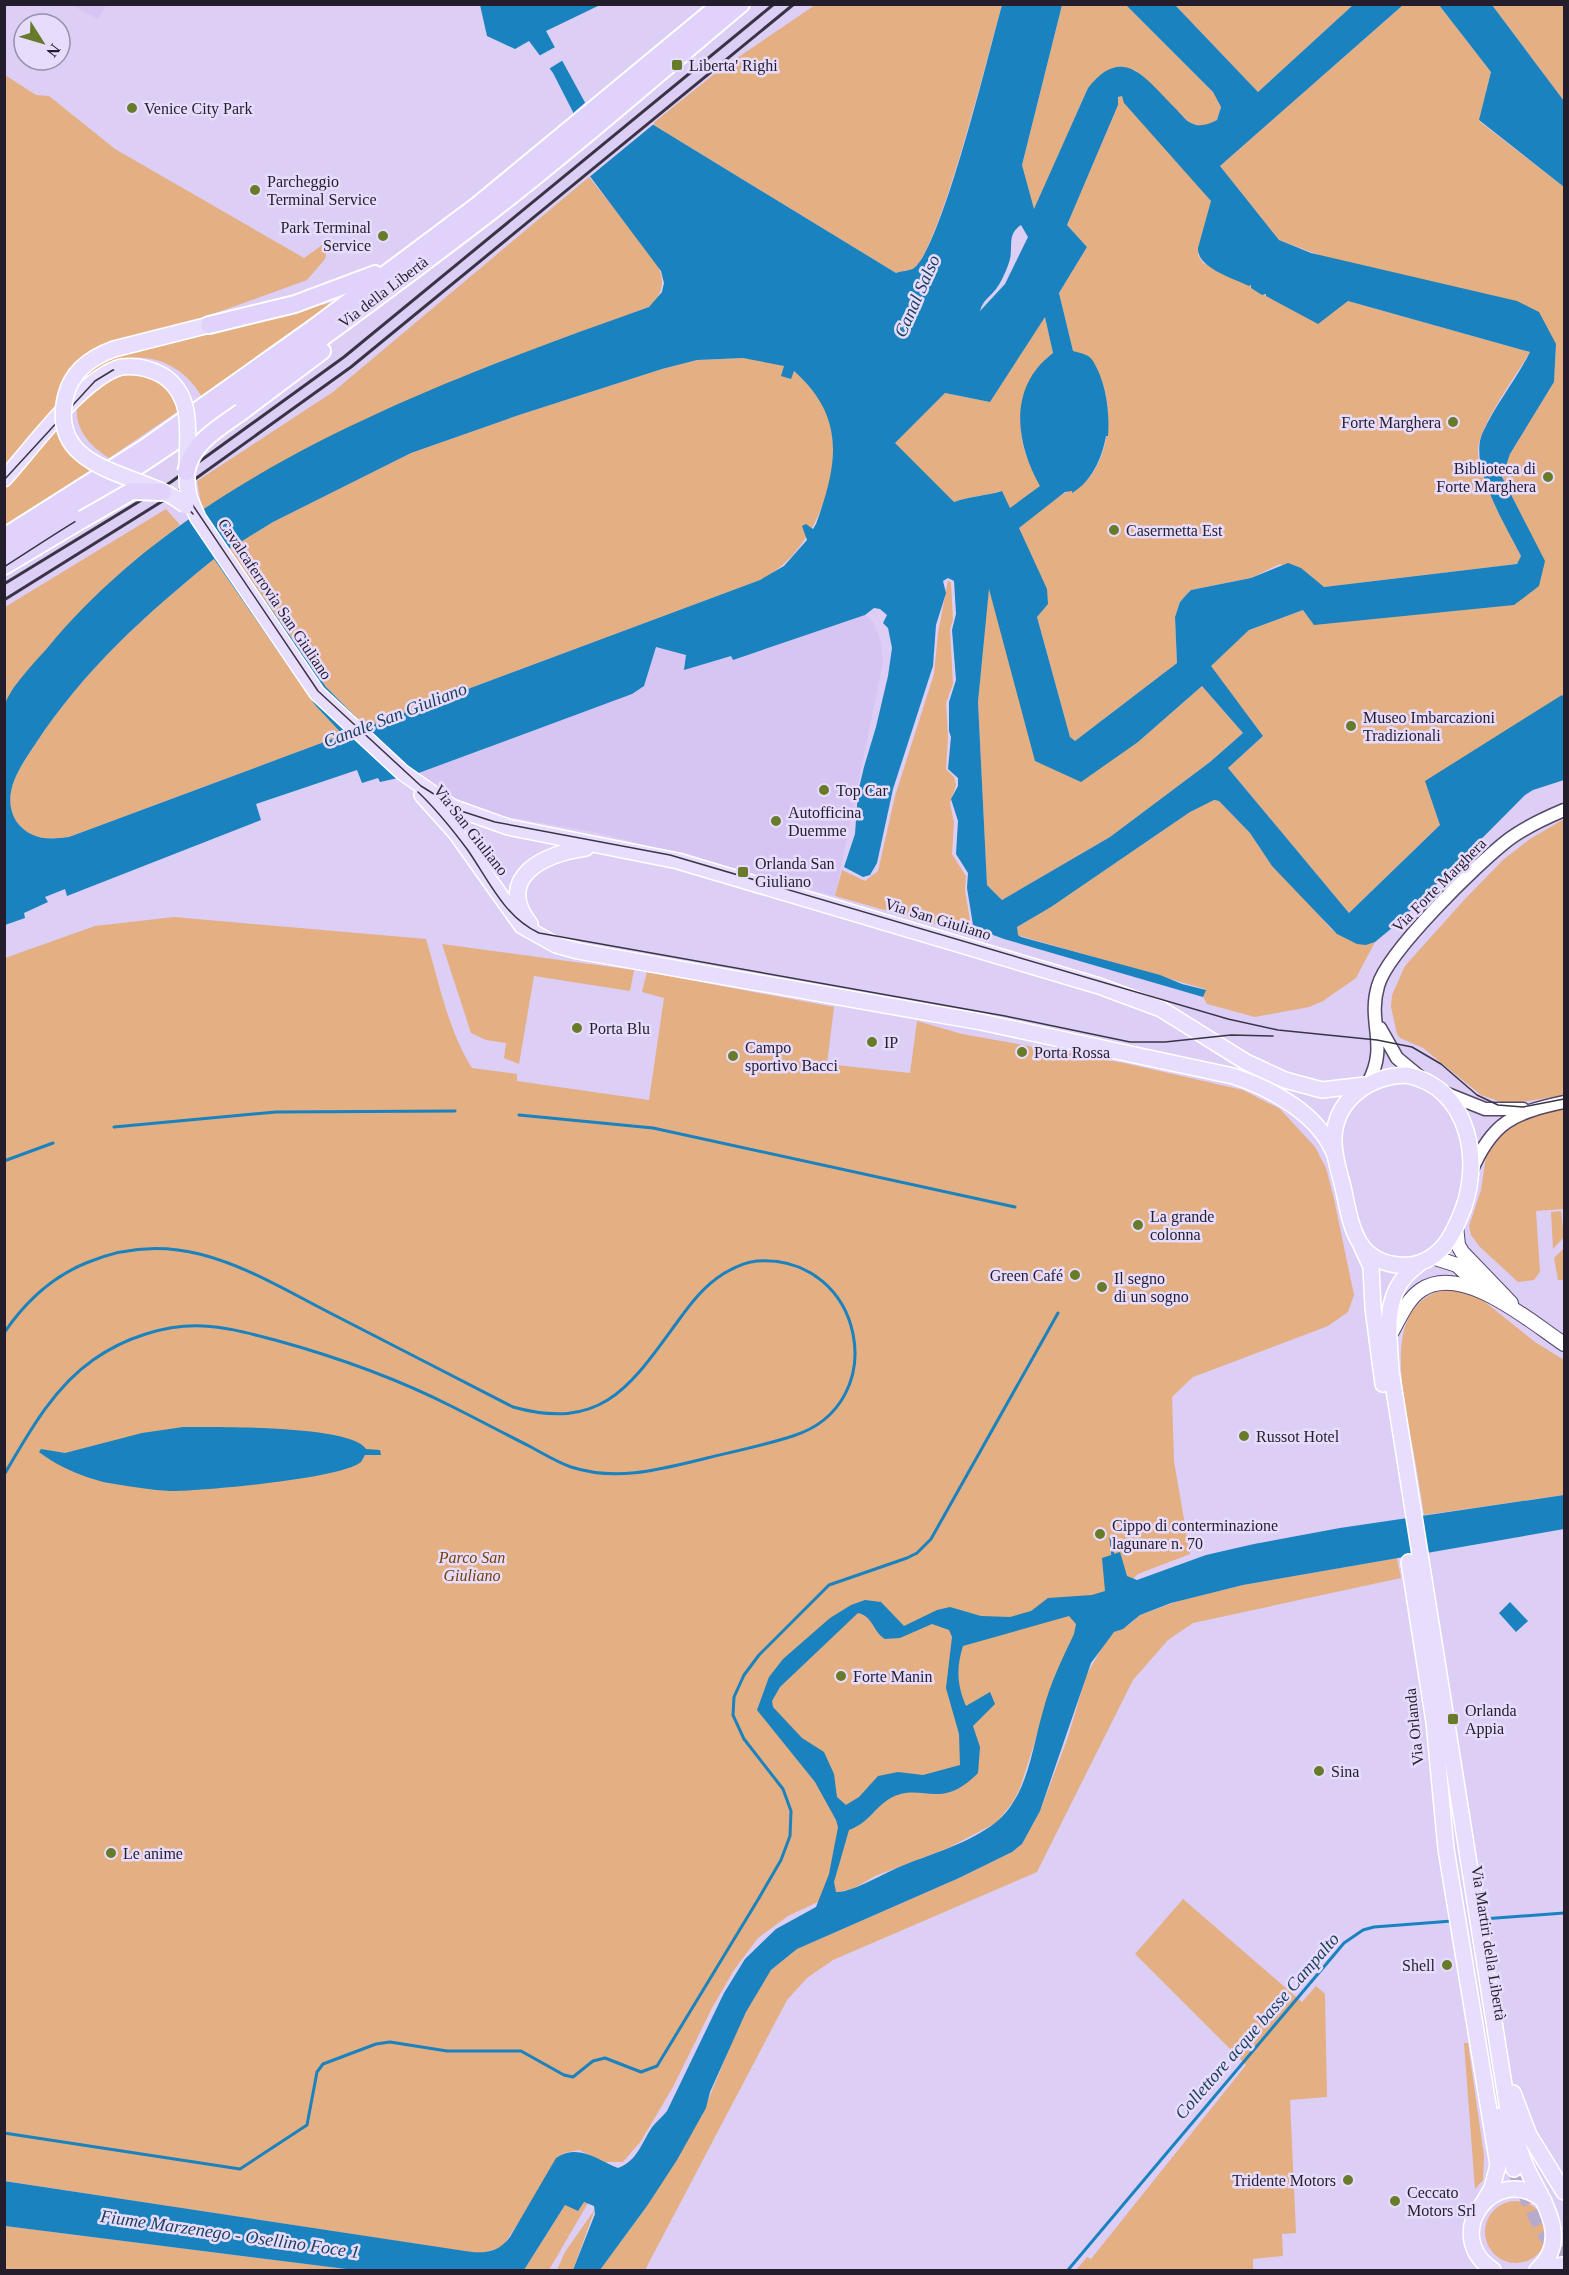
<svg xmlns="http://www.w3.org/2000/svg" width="1569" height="2275" font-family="'Times New Roman',serif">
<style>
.built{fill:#d6c4f3}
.green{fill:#e4af82}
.water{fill:#1982bf;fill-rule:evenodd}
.pier{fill:#dccef5}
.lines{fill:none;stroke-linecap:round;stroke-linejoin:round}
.stream{stroke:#1982bf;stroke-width:3}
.primary-tunnel{stroke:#b7abcd;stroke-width:15;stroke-dasharray:15 8;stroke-linecap:butt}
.tertiary-casing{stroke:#544768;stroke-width:15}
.secondary-casing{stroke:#544768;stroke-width:16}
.primary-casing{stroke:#fff;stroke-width:18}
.trunk-casing{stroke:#fff;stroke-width:20}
.tertiary{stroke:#fff;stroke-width:12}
.secondary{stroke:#fff;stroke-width:14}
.primary{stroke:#e8ddfc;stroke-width:15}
.trunk{stroke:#e0d2fb;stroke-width:16}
.tram{stroke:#3a3345;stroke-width:1.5}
.rail{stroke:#3a3345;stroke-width:3}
.primary-bridge-casing{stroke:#fff;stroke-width:18;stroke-linecap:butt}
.trunk-bridge-casing{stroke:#fff;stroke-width:20;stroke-linecap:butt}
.primary-bridge{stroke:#e8ddfc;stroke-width:15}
.trunk-bridge{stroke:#e0d2fb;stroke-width:16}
.poi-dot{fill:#677b2b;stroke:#e8dcfd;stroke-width:2}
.labels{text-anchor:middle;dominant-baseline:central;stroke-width:5;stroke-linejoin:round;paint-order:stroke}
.poi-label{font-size:16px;fill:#231d2c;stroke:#e8dcfd;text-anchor:start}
.street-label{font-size:16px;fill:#231d2c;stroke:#e8dcfd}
.park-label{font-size:16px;font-style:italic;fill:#734105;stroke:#e8dcfd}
.water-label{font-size:18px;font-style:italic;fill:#1b415c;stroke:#e8dcfd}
</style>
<rect width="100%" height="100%" fill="#dccef5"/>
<path class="built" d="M72,5H106L98,19Z
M865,615L873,622L881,642L883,662L835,896L595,832L491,814L440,792L419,773L632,694L644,685L656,647L686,655L731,656L733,660Z"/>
<path class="green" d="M815,5H1002C990,46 940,249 914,268C910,271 901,271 896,273L652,124L718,71Z
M1062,5H1126L1213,92L1221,107L1217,120L1206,126L1191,124L1135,70L1088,88L1034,210L1022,165Z
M1175,5H1353L1258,92Z
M1403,5H1439L1491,72L1479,121L1564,187V697L1562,695L1440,825L1349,913L1228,768L1263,736L1210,666L1249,630L1303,610L1544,561L1502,477L1510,454L1554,382L1556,344L1279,240L1220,166Z
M1492,5H1564V101Z
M5,75L36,95L49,96L115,149L304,258L329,240L325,259L307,280L188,323L109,344L85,356L69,374L58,393L57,410L5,468Z
M1122,96L1212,202L1198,255L1203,263L1250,285L1251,288L1318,323L1348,301L1530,352C1516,375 1480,425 1478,449C1476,475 1509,532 1521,556L1517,564L1324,587L1280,564L1251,578L1191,590L1187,594L1180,602L1175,617L1177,663L1075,741L1070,737L1037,617L1019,528C1032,516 1048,504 1063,494C1073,488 1082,486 1090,477C1116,444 1117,367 1073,351L1059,293L1087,247L1067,225L1118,105L1117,97Z
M589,177L654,258C665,278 666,291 649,307L484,368L202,510L197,481L333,392Z
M334,302L202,397C176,351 118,343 83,384C81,370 99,362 110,355Z
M1045,316L1053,353C1041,362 1038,370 1032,383C1014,422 1019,449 1041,486L1010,508L1001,491C985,496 970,496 954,502L894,443L945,393L990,402Z
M743,358C759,359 777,361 791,370C868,414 829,547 760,580L366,727L326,687L229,549L273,522L411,453L519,415L662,369L697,360Z
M133,372C155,377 177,387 177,412L109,458C89,445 74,429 77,403L114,375Z
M60,426L69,449L90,472L5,527V489Z
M166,509L180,525L158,542L5,704V607Z
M214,559L315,705L343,735L69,837C48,840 30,840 16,821C0,793 21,766 36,743C84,670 146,614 214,559Z
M948,580L951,583L953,620L950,629L953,684L946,703L948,737L946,769L954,777L956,785L950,803L954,822L952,854L966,876L965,890L971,927L977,929L969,934L835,896L842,870L865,881L878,871L895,796L934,674L938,633Z
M989,587L1036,762L1138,742L1202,686L1243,733L1210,762L1110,837L1002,900L987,885L978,702Z
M1213,800L1219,801L1250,833L1272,866L1304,897L1331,929L1347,939L1366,945L1375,942L1356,978L1323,1001L1309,1007L1255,1017L1207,1004L1203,997L1205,989L1017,935V927L1051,907L1190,812Z
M1564,819V1095L1516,1103H1504L1481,1095L1423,1048L1400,1038L1397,1034L1391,1007L1392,995L1405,966L1465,899L1503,860L1530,839Z
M174,917L426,939C439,982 448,1030 472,1068L517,1074V1081L649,1100L664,998L642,992L647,972L834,1007L827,1064L910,1073L917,1021L962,1034L1124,1063L1243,1090L1280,1109L1315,1147L1326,1168L1334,1199L1354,1295L1348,1312L1328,1326L1193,1377L1172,1397L1174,1461L1190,1554L1138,1574L1089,1621L1056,1676L1020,1788L1013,1802L996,1823L946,1849L875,1876L855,1888L839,1892L788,1916L758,1938L734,1970L712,2008L673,2087L641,2141L623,2162H604L579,2150L564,2153L503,2246L482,2254L5,2181V958L95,926Z
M442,944L634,970L630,991L534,976L519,1064L504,1058L506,1043L486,1040L471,1033Z
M1564,1107V1209L1536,1211L1540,1272L1534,1280L1518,1282L1480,1247L1471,1235L1469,1226L1481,1190L1486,1156L1491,1142L1509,1122Z
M1561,1211L1564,1237L1553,1249L1551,1212Z
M1563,1249L1564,1280H1558L1554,1258Z
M1448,1289L1480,1298L1535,1342L1564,1360V1495L1424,1515C1420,1488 1415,1460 1410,1433C1402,1387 1382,1301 1448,1289Z
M1397,1558L1401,1578L1193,1623L1168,1640L1133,1680L1037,1872L833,1960L807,1978L787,2000L645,2270H600L647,2206L702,2115L732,2042L753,1997L771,1970L797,1949L959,1878L1012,1852L1022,1844L1040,1811L1068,1737L1086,1676L1109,1635L1130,1624L1140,1615L1181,1600L1243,1585Z
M1183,1899L1302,2002L1316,1986L1325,1994L1327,2097L1290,2100L1296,2233L1282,2234L1283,2256L1253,2259V2270H1076L1087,2257L1091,2259L1246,2065L1135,1954Z
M1464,2043H1468L1484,2156L1483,2180L1475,2189Z
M1485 2232a31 31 0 1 1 62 0a31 31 0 1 1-62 0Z
M583,2202L588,2203L549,2270H524L565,2205Z
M595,2209L573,2270H557L565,2252Z
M5,2226L354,2270H5Z"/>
<path class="water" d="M480,5H600L546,31L588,108L652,124L896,273C901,271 910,271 914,268C942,247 990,48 1002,5H1062L1022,165L1034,209L1088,88C1124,42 1147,81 1177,110C1181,114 1186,121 1191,123C1200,128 1209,124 1217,120L1221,107L1213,92L1126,5H1175L1258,92L1353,5H1403L1220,166L1279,240L1311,253L1517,301L1539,312L1556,344L1554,382L1510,454L1502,477L1545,561L1539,586L1514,605L1314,625L1303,610L1249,630L1211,666L1263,736L1228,768L1349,913L1440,825L1425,781L1562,695L1564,697V780L1533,790L1525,795L1398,923L1375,942L1366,945L1357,944L1337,934L1272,866L1250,833L1219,801L1214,800L1190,812L1051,907L1017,927L1018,935L1021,937L1160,975L1182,984L1206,990L1203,997L1004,939L977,929L973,925L967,888L968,873L956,854L958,821L951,799L958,786V778L948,769L951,737L949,731V702L956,680L952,630L956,614L954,581L948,578L943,581L946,593L936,625L933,666L893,789L877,863L870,875L863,877L844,867L855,834L858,792L864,767L876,727L888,676L892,648L888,628L883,623L887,615L880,609L874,608L865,615L733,660L731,656L684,670L686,655L656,647L644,686L632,694L416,774L380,782L378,778L362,783L357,770L256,804L261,820L67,896L65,889L45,897L48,902L24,913L25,918L5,925C5,874 5,822 5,771C5,750 1,726 5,706C7,690 38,659 49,646C195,470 439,382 649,307L662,292L664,283L661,271L571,151L573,112L553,73L529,41L515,49L487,36ZM1122,96L1124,103L1211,201L1198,248C1197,268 1233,278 1249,286L1251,285V288L1262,295L1266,294V296L1318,324L1348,301L1530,352C1516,380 1496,404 1483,432C1467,464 1506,526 1521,556L1517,564L1324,587L1301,568L1288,563L1251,578L1191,590L1187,594L1180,602L1175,617L1177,663L1075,741L1070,737L1037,617L1048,604L1047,589L1019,528L1065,492L1072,491V493C1091,482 1102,459 1106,436H1108C1110,412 1106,382 1093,361C1089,354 1080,353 1073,351L1059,293L1087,247L1067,225L1118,105V97ZM1021,225L1028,237L1005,284L980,311C983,300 989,298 996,289C1001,283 1008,267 1010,259C1013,245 1007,234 1021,225ZM1045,317L1053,353C1008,387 1015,442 1040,486L1010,508L1002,491C986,496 970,496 954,502L895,443L945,393L990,402ZM743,358L784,366L781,376L791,379L794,371C846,417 838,464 816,524L813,529L806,524L802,526L807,540L784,566L760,580L366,727L326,687L229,549L273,522L411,453L519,415L662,369L697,360ZM214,559L315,705L343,735L69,837C48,840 30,840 16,821C0,793 21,766 36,743C84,670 146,614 214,559ZM989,589L1035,761L1081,782L1138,742L1202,686L1243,733L1210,762L1110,837L1002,900L987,885L978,702Z
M1439,5H1492L1564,101V187L1479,120L1491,72Z
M183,1427C214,1427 352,1425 366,1449L380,1450L381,1455H365C365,1455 361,1462 361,1462C341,1479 200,1491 170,1491C152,1490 133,1487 115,1484C91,1481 58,1467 39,1452L41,1449L65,1453L142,1433Z
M1564,1495V1529L1243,1585L1171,1603L1140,1615L1123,1629L1114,1632L1091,1663L1040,1811L1022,1844L1012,1852L959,1878L797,1949L771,1970L746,2012L710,2092L706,2108L677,2160L647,2206L600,2270H573L595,2214L594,2206L584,2202L578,2211L565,2205L524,2270H354L5,2226L4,2181L465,2251C484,2254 498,2253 510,2237L556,2158C579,2143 597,2160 618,2168C638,2161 642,2141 653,2126C657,2121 662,2117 667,2111L724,1993L745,1959L776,1929L816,1907L829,1874L838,1827L836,1820L815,1782L757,1710L769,1677L783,1659L830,1618L851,1605L865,1600L881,1602L904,1626L937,1610L950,1607L981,1616L1010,1617L1031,1611L1048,1598L1092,1595L1105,1591L1102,1558L1120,1552L1127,1576L1137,1580L1206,1555L1254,1544L1340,1528ZM858,1613C873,1616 873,1632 885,1639L900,1638L932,1624L949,1630L952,1637L946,1688L959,1734L960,1765L923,1775L898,1772L878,1776L859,1797L846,1805L837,1797L834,1774L824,1752L802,1738L773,1707L772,1701L780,1687ZM1069,1616L1076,1624L1074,1634C1062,1659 1050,1684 1043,1711C1032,1748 1028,1797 995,1823C969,1843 934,1853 904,1865C886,1872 852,1893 836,1892L834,1882L849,1830C870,1822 873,1809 889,1799C921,1780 939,1813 978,1773L980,1747L973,1726L995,1704L990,1692L966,1706C957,1685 956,1668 963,1646Z
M1510,1602L1528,1621L1516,1632L1499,1613Z"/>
<path class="pier" d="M557,46L565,59L547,70L537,57Z
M587,101L590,105L632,109L655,123L587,179L569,152L570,116Z"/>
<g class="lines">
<path class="stream" d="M519,1115L653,1128L1015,1207
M114,1127L276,1112L455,1111
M4,1161L53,1143
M4,1333C25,1302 52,1277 86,1263C181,1222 255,1275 338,1317C396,1347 455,1377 513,1407C603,1432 631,1385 678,1321C691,1303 704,1286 723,1274C733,1268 745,1262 757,1261C864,1254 894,1404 793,1436C765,1445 736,1451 707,1458C662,1469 617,1482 571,1467C557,1462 544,1454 531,1447C505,1434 479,1420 453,1407C396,1378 337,1357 275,1340C251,1334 228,1327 203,1326C166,1324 124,1338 93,1360C53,1388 28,1434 4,1475
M1111,1538L1113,1557
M1483,1919L1564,1913
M4,2133L240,2169L307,2125L317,2072L323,2064L376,2044L390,2042L447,2051H521L564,2075L573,2077L593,2061L605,2058L641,2072L657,2066L759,1898L781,1860L790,1836L791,1811L783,1789L744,1739L733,1715L734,1697L744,1675L759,1655L829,1585L907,1558L917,1553L931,1539L1058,1313
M1068,2270L1344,1943L1363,1930L1374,1927L1452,1921"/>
<path class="primary-tunnel" d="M1514,2169L1542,2230L1564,2261"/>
<g class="tertiary-casing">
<path id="tertiary" d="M1380,1028L1397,1058L1420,1077
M1368,1083C1389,1045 1367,1023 1378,986C1387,952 1478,863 1508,840C1525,827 1545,818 1564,810
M1445,1093L1485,1109H1523
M1471,1172C1492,1122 1513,1113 1564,1102"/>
</g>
<g class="secondary-casing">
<path id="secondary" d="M1456,1226L1458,1245L1462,1252L1511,1303
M1432,1257L1457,1265L1483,1289
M1390,1335C1399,1320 1406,1300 1421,1290C1462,1262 1531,1322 1564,1344"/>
</g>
<g class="primary-casing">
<path id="primary" d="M114,349L209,325
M4,479C33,447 82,378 121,367
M189,497L198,518L317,693L402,772L452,807L508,827L678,861L1099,986L1161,1009L1246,1062L1285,1080L1322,1090L1365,1085
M422,795L456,833L522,926L556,945L578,951L981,1022L1233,1076C1272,1089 1319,1114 1335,1155
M530,924C493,877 546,853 586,848
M1406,1075C1471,1087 1484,1166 1459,1219C1453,1233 1446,1247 1433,1256C1411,1272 1375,1267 1360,1243C1350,1227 1347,1205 1343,1187C1339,1171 1333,1154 1334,1137C1336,1099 1370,1076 1406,1075Z
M1360,1243L1371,1267L1373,1308L1383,1384
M1419,1264C1381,1290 1389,1330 1391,1371L1508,2110C1514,2132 1520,2156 1531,2177C1547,2208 1569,2242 1537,2270
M1409,1562L1434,1722L1446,1849L1498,2165L1492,2188L1482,2205
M1513,2093L1529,2135L1564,2192
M1500,2116L1514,2169
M1539,2269L1564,2265
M1493,2270C1439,2234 1497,2160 1544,2201"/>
</g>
<g class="trunk-casing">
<path id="trunk" d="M209,325L295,304L375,274
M241,412L322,351
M4,537L146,447L315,327L478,205L721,4
M4,551C173,449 332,333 489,213C575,147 657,74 741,4
M4,566L83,519"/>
</g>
<use href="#tertiary" class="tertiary"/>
<use href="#secondary" class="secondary"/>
<use href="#primary" class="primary"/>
<use href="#trunk" class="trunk"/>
<path class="tram" d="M4,480L95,381L113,370L142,368L167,380L179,394L185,408V480L190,501L318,691L421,786L461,811L495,822L670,855L1228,1019L1278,1030L1377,1040L1412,1047L1441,1064L1477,1095L1498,1105L1523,1107L1564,1099
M4,567C33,549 112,494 140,490C161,488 180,498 193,514
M418,792C436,809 452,829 467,849C488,879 504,917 539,933L1005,1016L1130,1042H1165L1231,1035L1273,1036"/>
<path class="rail" d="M4,584L171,482L344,357L774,4
M4,600L177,492L351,367L794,4"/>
<g class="primary-bridge-casing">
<path id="primary-bridge" d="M114,349C92,357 72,371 66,395C45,476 147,471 186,506
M121,367C136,365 149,368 162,375C204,401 180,457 189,497"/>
</g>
<g class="trunk-bridge-casing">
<path id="trunk-bridge" d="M186,472C192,442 219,428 241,412
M83,519L132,491L163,492"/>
</g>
<use href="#primary-bridge" class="primary-bridge"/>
<use href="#trunk-bridge" class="trunk-bridge"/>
</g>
<g class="poi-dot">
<rect x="671" y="59" width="12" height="12" rx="3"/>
<circle cx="132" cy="108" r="6"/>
<circle cx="255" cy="190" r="6"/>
<circle cx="383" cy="236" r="6"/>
<circle cx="1453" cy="422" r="6"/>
<circle cx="1548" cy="477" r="6"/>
<circle cx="1114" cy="530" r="6"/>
<circle cx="1351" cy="726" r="6"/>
<circle cx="824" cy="790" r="6"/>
<circle cx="776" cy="821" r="6"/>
<rect x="737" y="866" width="12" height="12" rx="3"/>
<circle cx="577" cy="1028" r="6"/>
<circle cx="872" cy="1042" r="6"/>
<circle cx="1022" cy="1052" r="6"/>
<circle cx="733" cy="1056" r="6"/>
<circle cx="1138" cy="1225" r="6"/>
<circle cx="1075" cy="1275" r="6"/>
<circle cx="1102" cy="1287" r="6"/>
<circle cx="1244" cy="1436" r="6"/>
<circle cx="1100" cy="1534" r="6"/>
<circle cx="841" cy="1676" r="6"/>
<rect x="1447" y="1713" width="12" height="12" rx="3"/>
<circle cx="1319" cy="1771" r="6"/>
<circle cx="111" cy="1853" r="6"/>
<circle cx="1447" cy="1965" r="6"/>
<circle cx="1348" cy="2180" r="6"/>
<circle cx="1395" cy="2201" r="6"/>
</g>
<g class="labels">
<g class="poi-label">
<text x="689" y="65">Liberta' Righi</text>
<text x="144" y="108">Venice City Park</text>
<text x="267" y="181">Parcheggio<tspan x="267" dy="18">Terminal Service</tspan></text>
<text x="371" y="227" text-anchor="end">Park Terminal<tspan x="371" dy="18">Service</tspan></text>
<text x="1441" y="422" text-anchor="end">Forte Marghera</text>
<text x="1536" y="468" text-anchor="end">Biblioteca di<tspan x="1536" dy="18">Forte Marghera</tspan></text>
<text x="1126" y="530">Casermetta Est</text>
<text x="1363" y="717">Museo Imbarcazioni<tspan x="1363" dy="18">Tradizionali</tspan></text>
<text x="836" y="790">Top Car</text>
<text x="788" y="812">Autofficina<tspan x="788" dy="18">Duemme</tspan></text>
<text x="755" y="863">Orlanda San<tspan x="755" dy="18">Giuliano</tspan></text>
<text x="589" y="1028">Porta Blu</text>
<text x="884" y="1042">IP</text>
<text x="745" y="1047">Campo<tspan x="745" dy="18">sportivo Bacci</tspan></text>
<text x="1034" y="1052">Porta Rossa</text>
<text x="1150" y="1216">La grande<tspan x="1150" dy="18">colonna</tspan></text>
<text x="1063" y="1275" text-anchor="end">Green Café</text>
<text x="1114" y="1278">Il segno<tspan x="1114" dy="18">di un sogno</tspan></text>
<text x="1256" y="1436">Russot Hotel</text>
<text x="1112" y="1525">Cippo di conterminazione<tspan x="1112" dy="18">lagunare n. 70</tspan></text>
<text x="853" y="1676">Forte Manin</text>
<text x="1465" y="1710">Orlanda<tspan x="1465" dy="18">Appia</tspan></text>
<text x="1331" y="1771">Sina</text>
<text x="123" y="1853">Le anime</text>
<text x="1435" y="1965" text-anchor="end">Shell</text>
<text x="1336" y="2180" text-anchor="end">Tridente Motors</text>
<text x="1407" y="2192">Ceccato<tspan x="1407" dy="18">Motors Srl</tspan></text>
</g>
<g class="street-label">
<text transform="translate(383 292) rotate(-37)">Via della Libertà</text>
<text transform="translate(275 599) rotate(56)">Cavalcaferrovia San Giuliano</text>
<text transform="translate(471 830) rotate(52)">Via San Giuliano</text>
<text transform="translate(1439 885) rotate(-45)">Via Forte Marghera</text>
<text transform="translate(938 919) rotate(17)">Via San Giuliano</text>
<text transform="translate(1414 1727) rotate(-96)">Via Orlanda</text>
<text transform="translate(1489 1943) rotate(81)">Via Martiri della Libertà</text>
</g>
<g class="park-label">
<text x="472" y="1557">Parco San<tspan x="472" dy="18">Giuliano</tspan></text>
</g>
<g class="water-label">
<text transform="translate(917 296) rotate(-66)">Canal Salso</text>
<text transform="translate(395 715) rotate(-21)">Canale San Giuliano</text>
<text transform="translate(1257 2026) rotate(-49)">Collettore acque basse Campalto</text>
<text transform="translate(230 2234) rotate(8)">Fiume Marzenego - Osellino Foce 1</text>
</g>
</g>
<rect width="1569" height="2275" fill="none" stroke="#231d2c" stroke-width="12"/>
<g transform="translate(42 42) rotate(127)"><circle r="28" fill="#e8dcfd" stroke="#9990a9" stroke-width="1.5"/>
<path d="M0-4.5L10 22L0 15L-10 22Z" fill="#677b2b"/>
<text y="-9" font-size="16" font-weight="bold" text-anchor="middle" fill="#231d2c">N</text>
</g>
</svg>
